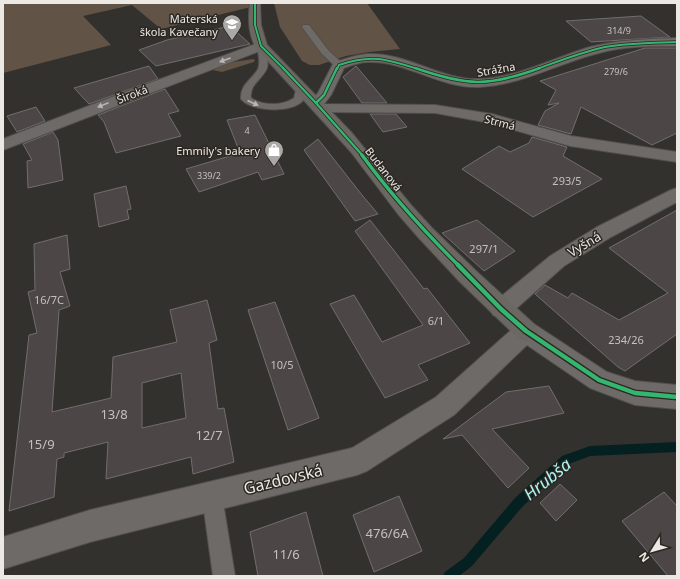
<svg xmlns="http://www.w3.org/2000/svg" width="680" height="579" font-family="'Noto Sans',sans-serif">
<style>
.green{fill:#615346}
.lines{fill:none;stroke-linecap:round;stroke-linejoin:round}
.stream{fill:#052020;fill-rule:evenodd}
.building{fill:#4c4647;stroke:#716e6d;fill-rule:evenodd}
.lane-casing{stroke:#524f4c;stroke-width:2}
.street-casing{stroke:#524f4c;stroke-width:2}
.secondary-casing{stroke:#524f4c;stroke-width:2}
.lane{fill:#6d6a68;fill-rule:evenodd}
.street{fill:#6d6a68;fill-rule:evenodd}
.secondary{fill:#6b6864;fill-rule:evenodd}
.cycleway-far3-casing{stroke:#2c2721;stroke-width:3.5}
.cycleway-far2-casing{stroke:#2c2721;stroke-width:4}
.cycleway-far1-casing{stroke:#2c2721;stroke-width:5.5}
.cycleway-casing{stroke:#2c2721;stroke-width:7}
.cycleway-far3{stroke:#33b770;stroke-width:2}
.cycleway-far2{stroke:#33b770;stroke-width:2.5}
.cycleway-far1{stroke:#33b770;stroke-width:3.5}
.cycleway{stroke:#33b770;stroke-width:4.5}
.oneway{fill:#b9b6b3}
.labels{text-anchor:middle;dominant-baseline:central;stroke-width:3;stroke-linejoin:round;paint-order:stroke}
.far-number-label{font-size:9px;fill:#c4c0be}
.far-poi-label{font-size:11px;fill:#ece9e5;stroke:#2c2721;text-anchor:end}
.far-street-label{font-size:11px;fill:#ece9e5;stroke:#2c2721}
.number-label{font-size:11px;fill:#c4c0be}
.street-label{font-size:13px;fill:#ece9e5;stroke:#2c2721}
.near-number-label{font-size:13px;fill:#c4c0be}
.near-street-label{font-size:16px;fill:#ece9e5;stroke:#2c2721}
.near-water-label{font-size:17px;font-style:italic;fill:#adf4f5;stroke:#2c2721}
</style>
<rect width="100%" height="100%" fill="#33312e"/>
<path class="green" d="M3,3H255V6L161,29L132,5L83,16L111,45L3,73Z
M274,3H367L400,49L369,52L346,56L319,65H310L302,61L280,27Z
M253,59L255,60L254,62L222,72L208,69L233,62Z"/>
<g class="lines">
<path class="stream" d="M677,442V452L590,456L569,464L523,506L472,566L459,576H443L445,572L464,558L515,498L562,456L590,446Z"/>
</g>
<path class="building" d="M641,16L670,37L591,42L566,21Z
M230,26L250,44L156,66L139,50L167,40Z
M645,48H677V133L652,145L581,107L571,134L538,125L545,111L559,103L548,105L556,90L540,81Z
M149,66L158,79L89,104L74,88Z
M356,66L387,103H362L343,77Z
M165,89L179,111L168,114L181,136L116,153L104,122L98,115Z
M36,107L45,121L17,132L7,116Z
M370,114H396L407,127L383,132Z
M255,115L284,174L262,180L258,172L199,192L186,169L240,153L227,120Z
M53,132L58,140L63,180L28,188L27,161L32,160L23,144Z
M532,137L567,147L563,156L602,179L533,217L462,169L499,146L510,152L529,143Z
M318,139L362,195L378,214L355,221L304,150Z
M126,186L131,209L127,210L129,219L99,227L94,194Z
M677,210V334L625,371L618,367L535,294L545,285L568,298L572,293L619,320L668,293L609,248Z
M370,220L424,289L427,288L470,343L418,365L428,380L385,398L330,304L354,295L382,342L423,325L355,231Z
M477,220L515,251L484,271L442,233Z
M67,235L70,269L60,272L70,306L59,310L52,412L111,398L113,357L177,342L170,310L207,300L217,340L209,343L218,409L224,408L234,462L193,474L191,457L106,479L108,442L64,453V457L57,459L54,497L9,511L29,335L37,333L28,292L35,290L34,244ZM181,373L186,418L142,428V383Z
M275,302L319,418L288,430L248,310Z
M549,386L564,413L492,429L529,468L508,488L462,435L443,439L506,392Z
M560,484L577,500L556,521L540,503Z
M664,492L677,506V576H668L622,521Z
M399,496L422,551L374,572L353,515Z
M306,512L323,576H258L250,532Z"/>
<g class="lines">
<g class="lane-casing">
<path id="lane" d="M303,25H309L328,50L342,63L343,65L342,67H336L322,54L302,27Z
M261,43L265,46C266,53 269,61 267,68C263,79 249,84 251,98C263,106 282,106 294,98L297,86H303C318,114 254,115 241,99C240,84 252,80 258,69C261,62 258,53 257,46Z
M212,486L219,489L222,496L235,576H213L202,496L205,489Z"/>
</g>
<g class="street-casing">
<path id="street" d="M677,38V46C651,46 624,46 599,53C559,63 521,85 480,87C440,89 405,60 368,62C360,62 352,65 344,68L331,95L324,104L435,105L492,114L571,136L677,152V162L570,146L490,123L435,113L320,112L315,111L313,107L309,103L318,93L334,62C345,59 356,55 367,54C406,52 440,80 479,79C517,78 553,58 590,47C618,40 648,39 677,38Z
M261,42L265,43L267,46L265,49L3,150V139L112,97Z
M677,188V202L611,237L564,266L509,315L501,318L493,315L490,309L493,303L550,256L597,227L671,190Z
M526,321L534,324L607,372L635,381L677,385V409L635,405L590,388L527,345L454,415L367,471L357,475L90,542L3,569V537L90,510L352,448L436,397L518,324Z"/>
</g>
<g class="secondary-casing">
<path id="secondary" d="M250,3H260L261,25L267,45L351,132L411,205L432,228L475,270L534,324L538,331L534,338L526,341L518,338L460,282L418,237L398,214L351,152L257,49C248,36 248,18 250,3Z"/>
</g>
<use href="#lane" class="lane"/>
<use href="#street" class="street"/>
<use href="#secondary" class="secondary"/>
<g class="cycleway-far3-casing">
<path id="cycleway-far3" d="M255,3V25L261,46L284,69
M337,69L339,65C372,54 386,59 418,69
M537,69C559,61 582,52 605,47C629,43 653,43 677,42"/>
</g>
<g class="cycleway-far2-casing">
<path id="cycleway-far2" d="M283,68L316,103L363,156
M415,68C467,86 488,87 540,68
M316,103L324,95L337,68"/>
</g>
<g class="cycleway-far1-casing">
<path id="cycleway-far1" d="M362,155C391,195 424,231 459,266"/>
</g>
<g class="cycleway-casing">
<path id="cycleway" d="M458,265L501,309L526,331L599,380L635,393L677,397"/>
</g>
<use href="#cycleway-far3" class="cycleway-far3"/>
<use href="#cycleway-far2" class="cycleway-far2"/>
<use href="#cycleway-far1" class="cycleway-far1"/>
<use href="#cycleway" class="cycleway"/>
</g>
<defs><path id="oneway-solid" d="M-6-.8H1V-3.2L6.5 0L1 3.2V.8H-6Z"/></defs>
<g class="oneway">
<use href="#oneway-solid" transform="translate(225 60) rotate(160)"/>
<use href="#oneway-solid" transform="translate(253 103) rotate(24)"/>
<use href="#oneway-solid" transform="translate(103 105) rotate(158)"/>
</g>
<defs>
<g id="school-pin" transform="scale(1)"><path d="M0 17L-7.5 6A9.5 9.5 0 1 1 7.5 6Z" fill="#aba9a5" stroke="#2c2721"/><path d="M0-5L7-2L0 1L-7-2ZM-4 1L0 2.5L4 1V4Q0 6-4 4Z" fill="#fff"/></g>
<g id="shop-pin" transform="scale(1)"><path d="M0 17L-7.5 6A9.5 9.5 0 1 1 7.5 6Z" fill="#aba9a5" stroke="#2c2721"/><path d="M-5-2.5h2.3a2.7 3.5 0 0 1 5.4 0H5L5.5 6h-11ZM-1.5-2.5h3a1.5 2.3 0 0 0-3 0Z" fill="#fff"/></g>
</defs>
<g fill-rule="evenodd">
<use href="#school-pin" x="232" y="24"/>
<use href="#shop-pin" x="274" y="150"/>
</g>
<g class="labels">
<g class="far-number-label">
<text x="619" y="30">314/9</text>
<text x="616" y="71">279/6</text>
<text x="247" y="130">4</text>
<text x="209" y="175">339/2</text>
</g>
<g class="far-poi-label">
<text x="218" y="18">Materská<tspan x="218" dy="13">škola Kavečany</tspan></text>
<text x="260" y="150">Emmily's bakery</text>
</g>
<g class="far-street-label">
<text transform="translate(496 69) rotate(-10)">Strážna</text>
<text transform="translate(132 94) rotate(-21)">Široká</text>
<text transform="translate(500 122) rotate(14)">Strmá</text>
<text transform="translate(384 169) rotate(52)">Budanová</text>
</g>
<g class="number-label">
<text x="567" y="180">293/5</text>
<text x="484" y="248">297/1</text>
<text x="49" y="299">16/7C</text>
<text x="436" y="320">6/1</text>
<text x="626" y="339">234/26</text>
<text x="282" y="364">10/5</text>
</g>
<g class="street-label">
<text transform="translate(584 244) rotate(-31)">Vyšná</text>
</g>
<g class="near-number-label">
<text x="114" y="414">13/8</text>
<text x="209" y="435">12/7</text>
<text x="41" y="444">15/9</text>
<text x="387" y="533">476/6A</text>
<text x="286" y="554">11/6</text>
</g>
<g class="near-street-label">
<text transform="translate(283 479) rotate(-14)">Gazdovská</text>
</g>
<g class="near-water-label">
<text transform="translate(547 479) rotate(-39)">Hrubša</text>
</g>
</g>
<rect width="680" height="579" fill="none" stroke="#ece9e5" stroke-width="8"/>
<g transform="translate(652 551) rotate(233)" stroke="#2c2721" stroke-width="3" paint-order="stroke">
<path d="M0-3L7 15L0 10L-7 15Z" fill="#ece9e5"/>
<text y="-6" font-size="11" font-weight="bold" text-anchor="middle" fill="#ece9e5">N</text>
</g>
</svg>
